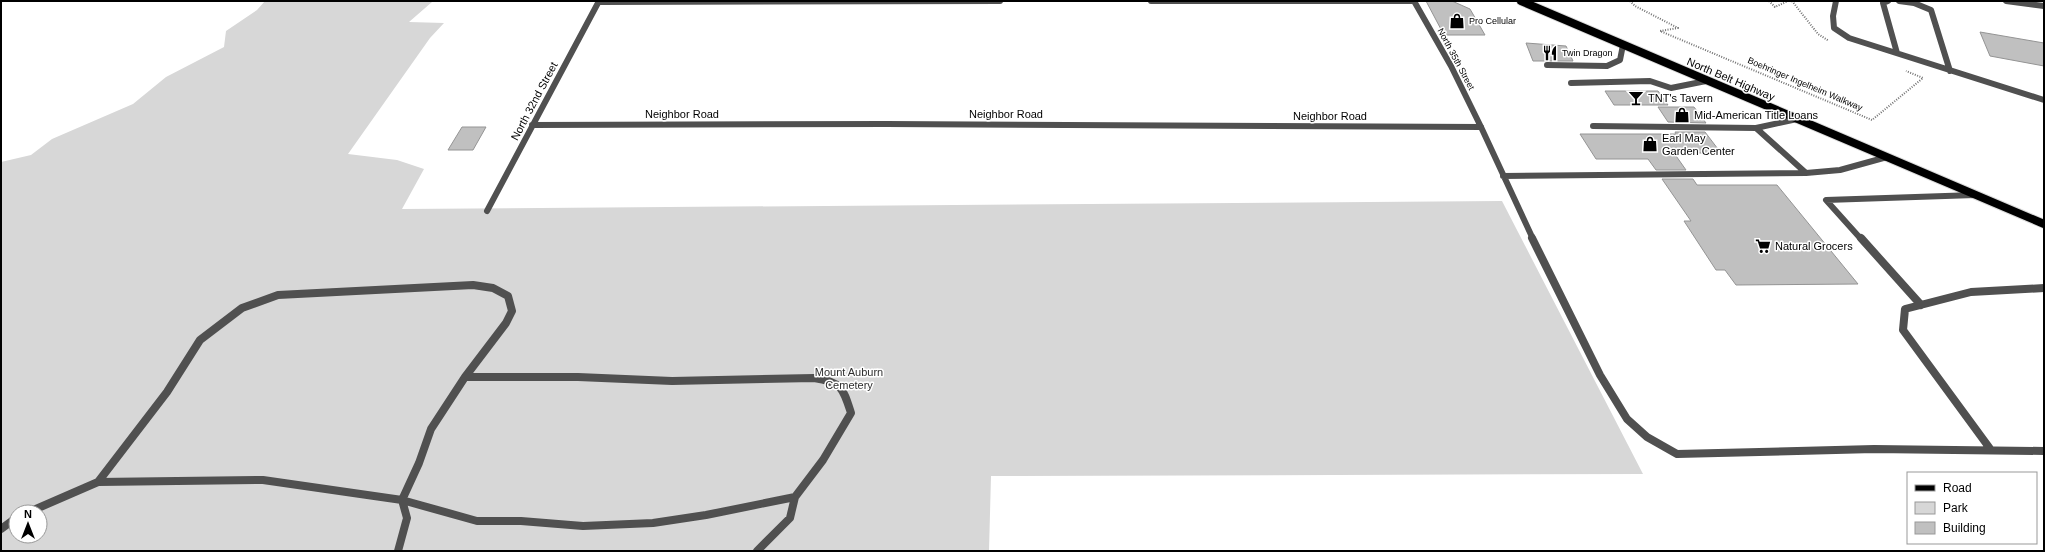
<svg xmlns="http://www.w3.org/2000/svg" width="2045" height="552" font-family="Arial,sans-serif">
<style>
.green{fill:#d7d7d7;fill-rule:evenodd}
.building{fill:#c0c0c0;stroke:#949494}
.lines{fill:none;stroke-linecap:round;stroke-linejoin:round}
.primary-casing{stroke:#dbdbdb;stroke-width:10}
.path{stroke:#727272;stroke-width:2;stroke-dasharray:1 1.5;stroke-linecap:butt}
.service-far1{stroke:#505050;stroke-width:6}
.service{stroke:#505050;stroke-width:8}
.minor{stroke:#505050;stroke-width:6}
.primary{stroke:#000;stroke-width:8}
.labels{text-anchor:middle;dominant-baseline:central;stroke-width:3;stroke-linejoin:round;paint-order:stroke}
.far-poi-label{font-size:9px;fill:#000;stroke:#fff;text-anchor:start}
.far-street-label{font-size:9px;fill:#000;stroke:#fff}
.street-label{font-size:11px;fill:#000;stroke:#fff}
.poi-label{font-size:11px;fill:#000;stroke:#fff;text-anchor:start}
.park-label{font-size:11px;fill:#2e2e2e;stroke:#fff}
</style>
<rect width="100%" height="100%" fill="#fff"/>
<path class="green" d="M265,1H436L432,2L409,22L444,23L430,38L348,154L397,160L424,169L402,209L1502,201L1643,474L991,476L989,551H1V162L31,155L52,139L133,104L166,77L224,47L226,31L257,10ZM16,512H40V536H16Z"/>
<path class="building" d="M1426,1H1452L1470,9L1485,35H1444Z
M1980,32L2044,43V66L1990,56Z
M1526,43L1566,46L1573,61H1533Z
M1605,91H1658L1668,105H1614Z
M1658,107H1694L1706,123L1668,122Z
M462,127H486L473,150H448Z
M1675,132H1705L1721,153H1674L1686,170H1656L1648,159H1596L1580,134H1676Z
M1662,179H1693L1697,185H1777L1858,284L1736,285L1725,270H1716L1684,221H1691Z"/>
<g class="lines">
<g class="primary-casing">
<path id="primary" d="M1521,1L2044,224"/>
</g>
<path class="path" d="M1630,1L1635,6L1678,28L1660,31L1872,120L1923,78L1906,71
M1769,1L1775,7L1788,1
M1792,1L1818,34L1829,41"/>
<path class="service-far1" d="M1836,1L1833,16L1834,28L1849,38L2044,100
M1888,1L1883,3L1897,53
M1899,1L1914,3L1931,10L1950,71
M2006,1L2044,6
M1547,65L1607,66L1620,60L1623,45
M1571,83L1650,81L1671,88L1706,81
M1797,119L1756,128L1806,173L1840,170L1887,157
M1593,126L1756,128
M1481,127L1533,239
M1503,176L1806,173
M1861,239L1826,200L1975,195"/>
<path class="service" d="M1532,238L1600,375L1627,419L1647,437L1677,454L1874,449L2044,451
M1861,238L1921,305
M465,377H578L672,381L814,378C842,382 843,388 851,413L823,460L795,497L706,515L653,523L583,526L521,521H477L402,500L419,463L431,429Z
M1991,450L1903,330L1905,309L1971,292L2044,288
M98,482L167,392L200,340L242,308L278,295L473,285L493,288L508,296L512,311L506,323L465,377
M29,512L98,482L263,480L402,500L407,518L398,551
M1,529L16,518
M757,551L790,518L795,497"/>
<path class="minor" d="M598,2L1000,1
M532,125L886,124L1481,127L1451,66L1414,1H1151
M487,211L599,1"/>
<use href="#primary" class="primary"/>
</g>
<defs>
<g id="shop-bare" transform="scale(1.2)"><path d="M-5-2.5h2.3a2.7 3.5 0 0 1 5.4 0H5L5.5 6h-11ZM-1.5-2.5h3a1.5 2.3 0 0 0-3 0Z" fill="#000" stroke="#fff" stroke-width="2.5" paint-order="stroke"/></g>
<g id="restaurant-bare" transform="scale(1.2)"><path d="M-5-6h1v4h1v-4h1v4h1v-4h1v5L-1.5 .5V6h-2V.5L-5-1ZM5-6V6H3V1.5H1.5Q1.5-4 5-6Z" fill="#000" stroke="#fff" stroke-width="2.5" paint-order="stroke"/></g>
<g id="bar-bare" transform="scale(1.2)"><path d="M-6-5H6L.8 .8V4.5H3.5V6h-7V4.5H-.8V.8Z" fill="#000" stroke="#fff" stroke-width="2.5" paint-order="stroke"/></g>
<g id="supermarket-bare" transform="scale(1.2)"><path d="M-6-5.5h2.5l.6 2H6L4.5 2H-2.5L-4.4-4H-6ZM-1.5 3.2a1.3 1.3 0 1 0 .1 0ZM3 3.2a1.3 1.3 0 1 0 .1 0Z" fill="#000" stroke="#fff" stroke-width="2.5" paint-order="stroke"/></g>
</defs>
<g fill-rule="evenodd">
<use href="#shop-bare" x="1457" y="21"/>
<use href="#restaurant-bare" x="1550" y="53"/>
<use href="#bar-bare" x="1636" y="98"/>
<use href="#shop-bare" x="1682" y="115"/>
<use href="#shop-bare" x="1650" y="144"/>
<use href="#supermarket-bare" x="1763" y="246"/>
</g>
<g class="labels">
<g class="far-poi-label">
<text x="1469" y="21">Pro Cellular</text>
<text x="1562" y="53">Twin Dragon</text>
</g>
<g class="far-street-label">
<text transform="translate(1456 59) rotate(62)">North 35th Street</text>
<text transform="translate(1805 84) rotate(23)">Boehringer Ingelheim Walkway</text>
</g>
<g class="street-label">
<text transform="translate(1731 79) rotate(23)">North Belt Highway</text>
<text transform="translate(534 101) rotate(-62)">North 32nd Street</text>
<text x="682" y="114">Neighbor Road</text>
<text x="1006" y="114">Neighbor Road</text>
<text x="1330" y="116">Neighbor Road</text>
</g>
<g class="poi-label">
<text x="1648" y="98">TNT's Tavern</text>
<text x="1694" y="115">Mid-American Title Loans</text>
<text x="1662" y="138">Earl May<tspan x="1662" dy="13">Garden Center</tspan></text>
<text x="1775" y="246">Natural Grocers</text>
</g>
<g class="park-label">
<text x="849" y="372">Mount Auburn<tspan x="849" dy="13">Cemetery</tspan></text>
</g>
</g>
<rect width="2045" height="552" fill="none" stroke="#000000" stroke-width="4"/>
<rect x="1907" y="472" width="130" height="72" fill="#ffffff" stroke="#999999"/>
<rect x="1915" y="485" width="20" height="6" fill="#000000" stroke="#999999"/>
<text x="1943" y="492" font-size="12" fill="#000000">Road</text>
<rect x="1915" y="502" width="20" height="12" fill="#d7d7d7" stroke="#999999"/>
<text x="1943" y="512" font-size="12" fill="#000000">Park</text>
<rect x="1915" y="522" width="20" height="12" fill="#c0c0c0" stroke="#999999"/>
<text x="1943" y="532" font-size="12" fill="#000000">Building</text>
<g transform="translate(28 524)"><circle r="19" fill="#ffffff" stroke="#999999"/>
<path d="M0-3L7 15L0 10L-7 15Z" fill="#000000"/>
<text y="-6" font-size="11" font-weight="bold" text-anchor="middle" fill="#000000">N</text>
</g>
</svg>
